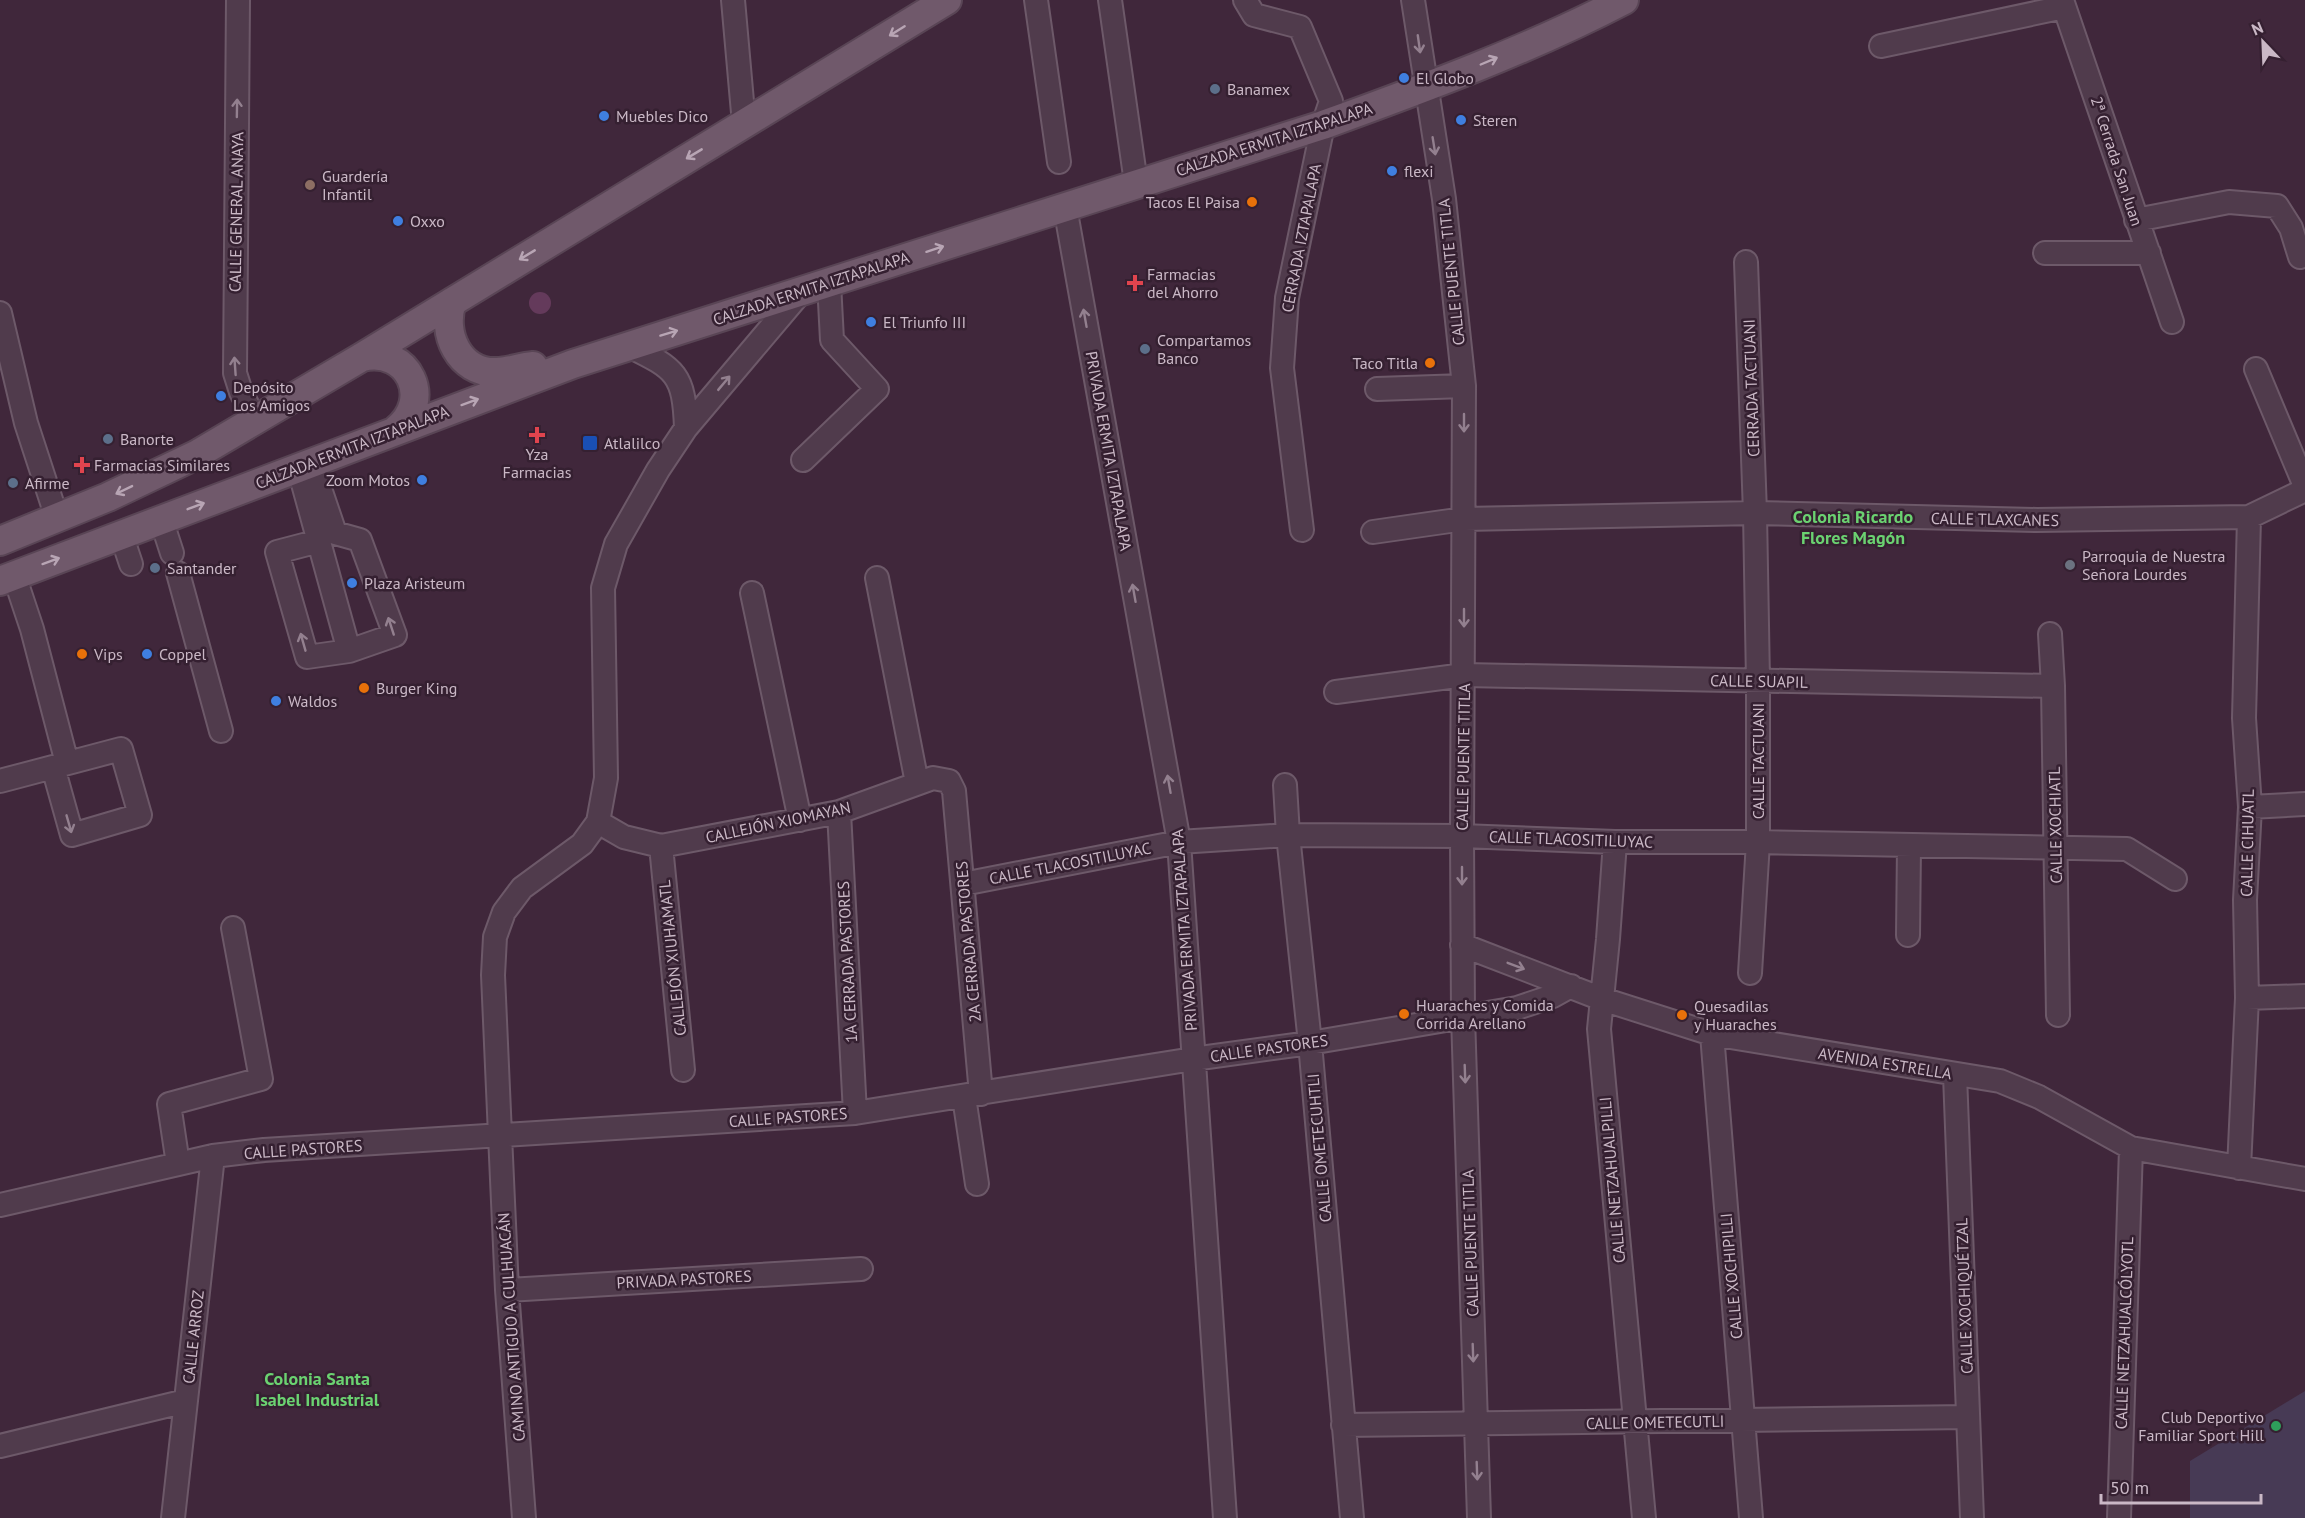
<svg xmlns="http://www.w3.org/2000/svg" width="2305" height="1518" font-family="'PT Sans',sans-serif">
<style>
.green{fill:#473a55}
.water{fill:#643a5b}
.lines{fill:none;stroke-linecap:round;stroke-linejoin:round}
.minor-casing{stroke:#6d5969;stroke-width:26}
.major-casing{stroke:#594555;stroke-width:32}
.minor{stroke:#503b4c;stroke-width:22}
.major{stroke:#70596b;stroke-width:28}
.oneway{stroke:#b8a5b4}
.oneway2{stroke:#93808f}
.shop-dot{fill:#3f7fe0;stroke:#352031;stroke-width:2}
.service-dot{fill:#5c6f8a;stroke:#352031;stroke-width:2}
.education-dot{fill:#8d6e63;stroke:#352031;stroke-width:2}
.food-dot{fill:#e8710a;stroke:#352031;stroke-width:2}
.health-dot{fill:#e0444e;stroke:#352031;stroke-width:2}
.transit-dot{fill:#1a4fb4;stroke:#352031;stroke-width:2}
.worship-dot{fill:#6b7280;stroke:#352031;stroke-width:2}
.leisure-dot{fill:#2e9e5b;stroke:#352031;stroke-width:2}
.labels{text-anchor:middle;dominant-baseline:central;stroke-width:5;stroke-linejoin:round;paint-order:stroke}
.poi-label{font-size:16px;fill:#cab8c6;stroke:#352031;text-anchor:start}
.street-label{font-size:16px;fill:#cab8c6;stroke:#352031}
.neighbourhood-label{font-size:18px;font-weight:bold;fill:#6bd271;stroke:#352031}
</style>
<rect width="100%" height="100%" fill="#40273b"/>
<path class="green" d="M2305,1391V1518H2190V1461Z"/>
<path class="water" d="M529 303a11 11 0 1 1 22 0a11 11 0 1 1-22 0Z"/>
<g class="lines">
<g class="minor-casing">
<path id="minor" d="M238,0L235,373L241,392L255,420
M733,0L744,124
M1036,0L1059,162
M1110,0L1136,183
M1245,0L1254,15L1300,27L1331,101L1323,125L1287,298L1282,368L1302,530
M1413,0L1444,199L1464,386L1462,836L1463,1016L1479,1518
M2062,0L2172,322
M1881,46L2064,7
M1065,207L1179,842L1225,1518
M2136,220L2229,202L2277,206L2291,228L2300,257
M2045,253H2149
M1746,262L1755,513L1758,681V842L1750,973
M0,313L26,423L57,518
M629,346C676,369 684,374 686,428
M2256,369L2305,486
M1377,389L1464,386
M803,460L877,389L832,340L829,283
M311,462L335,533L360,540L395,635L349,651L307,657L277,552L319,541
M302,480L349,651
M161,519L172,553
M1373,532L1464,519L1755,513L2037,520L2249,517L2305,490
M121,534L131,564
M178,573L221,731
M14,575L32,629L67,763
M877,578L917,783
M752,593L800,820
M2050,634L2053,686L2058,1015
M1336,692L1464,675L2053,686
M0,781L121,749L140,815L72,835L53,767
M1285,785L1288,835L1310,1043L1352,1518
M2250,807L2305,804
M839,812L855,1113
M598,822L624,837L661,846L839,812L933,778L949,781L954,791L981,1094
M1615,842L1608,939L1599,1029L1644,1518
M661,846L683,1070
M963,884L1179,842L1288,835L1462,836L1615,842H1758L2127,849L2175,879
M1908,935L1909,846
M1462,945L1602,999L1712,1034L2000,1081L2039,1097L2131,1148L2305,1179
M2247,998L2305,996
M1712,1034L1751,1518
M1955,1075L1972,1518
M964,1097L977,1184
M178,1164L169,1104L261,1079L233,928
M2239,1168L2247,998L2245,900L2250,807L2244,718L2249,517
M0,1205L213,1156L264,1150L855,1113L1193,1059L1310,1043L1517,1008L1553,996L1571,986
M507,1290L861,1269
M1343,1425L1967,1417
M0,1446L186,1401
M173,1518L213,1156
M524,1518L507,1290L500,1135L493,975L495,937L504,912L522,888L582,844L598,822L606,778L603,588L616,544L658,470L686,428L801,292
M2119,1518L2131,1148"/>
</g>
<g class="major-casing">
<path id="major" d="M452,302C441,333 459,373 496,372C508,372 521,367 533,366
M362,357C409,346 434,400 396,430
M0,541L108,497L196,455L362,357L947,0
M0,581L573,364L1323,125C1425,88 1528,50 1624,0"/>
</g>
<use href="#minor" class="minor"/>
<use href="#major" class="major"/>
</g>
<defs><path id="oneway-shaft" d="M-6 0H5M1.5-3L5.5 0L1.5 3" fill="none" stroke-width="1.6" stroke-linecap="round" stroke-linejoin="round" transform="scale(1.5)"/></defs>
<g class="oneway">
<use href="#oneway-shaft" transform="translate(897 31) rotate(148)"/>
<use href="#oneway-shaft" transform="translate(1489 61) rotate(-23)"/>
<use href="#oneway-shaft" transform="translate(694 154) rotate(149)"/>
<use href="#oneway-shaft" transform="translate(935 249) rotate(-18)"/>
<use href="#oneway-shaft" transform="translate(527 255) rotate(149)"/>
<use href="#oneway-shaft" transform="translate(669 333) rotate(-17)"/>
<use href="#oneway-shaft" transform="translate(470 402) rotate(-20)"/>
<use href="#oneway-shaft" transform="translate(124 490) rotate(154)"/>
<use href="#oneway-shaft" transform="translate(196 506) rotate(-21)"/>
<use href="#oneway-shaft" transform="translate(51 561) rotate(-20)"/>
</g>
<g class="oneway2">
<use href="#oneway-shaft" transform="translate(1419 44) rotate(82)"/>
<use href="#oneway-shaft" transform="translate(237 108) rotate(-89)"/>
<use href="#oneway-shaft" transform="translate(1434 146) rotate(81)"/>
<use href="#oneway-shaft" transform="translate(1085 318) rotate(-100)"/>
<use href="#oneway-shaft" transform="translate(235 366) rotate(-94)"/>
<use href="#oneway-shaft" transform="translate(724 383) rotate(-50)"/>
<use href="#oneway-shaft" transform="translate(1464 423) rotate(90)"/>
<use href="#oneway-shaft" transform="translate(1134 593) rotate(-100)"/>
<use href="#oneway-shaft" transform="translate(1464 618) rotate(90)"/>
<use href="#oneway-shaft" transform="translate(391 626) rotate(-108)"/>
<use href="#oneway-shaft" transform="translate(303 642) rotate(-106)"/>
<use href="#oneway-shaft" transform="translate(1169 784) rotate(-100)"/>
<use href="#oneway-shaft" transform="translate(69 824) rotate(74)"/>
<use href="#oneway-shaft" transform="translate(1462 876) rotate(90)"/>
<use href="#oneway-shaft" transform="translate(1516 966) rotate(21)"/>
<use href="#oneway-shaft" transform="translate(1465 1074) rotate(88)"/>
<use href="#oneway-shaft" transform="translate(1473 1353) rotate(88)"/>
<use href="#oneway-shaft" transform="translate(1477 1471) rotate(88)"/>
</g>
<g class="shop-dot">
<circle cx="1404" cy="78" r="6"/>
<circle cx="604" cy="116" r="6"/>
<circle cx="1461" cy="120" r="6"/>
<circle cx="1392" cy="171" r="6"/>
<circle cx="398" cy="221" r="6"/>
<circle cx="871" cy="322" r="6"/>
<circle cx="221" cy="396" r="6"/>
<circle cx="422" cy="480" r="6"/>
<circle cx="352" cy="583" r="6"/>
<circle cx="147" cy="654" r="6"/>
<circle cx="276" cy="701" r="6"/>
</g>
<g class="service-dot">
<circle cx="1215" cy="89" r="6"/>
<circle cx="1145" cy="349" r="6"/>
<circle cx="108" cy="439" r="6"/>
<circle cx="13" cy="483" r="6"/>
<circle cx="155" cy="568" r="6"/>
</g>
<circle class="education-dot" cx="310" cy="185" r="6"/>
<g class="food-dot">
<circle cx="1252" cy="202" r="6"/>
<circle cx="1430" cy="363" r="6"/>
<circle cx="82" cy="654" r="6"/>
<circle cx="364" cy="688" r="6"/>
<circle cx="1404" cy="1014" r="6"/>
<circle cx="1682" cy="1015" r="6"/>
</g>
<g class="health-dot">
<path d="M1132 274h6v6h6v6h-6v6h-6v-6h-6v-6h6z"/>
<path d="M534 426h6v6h6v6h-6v6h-6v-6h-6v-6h6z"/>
<path d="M79 456h6v6h6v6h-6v6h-6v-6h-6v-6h6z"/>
</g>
<rect class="transit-dot" x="582" y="435" width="16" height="16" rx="3"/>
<circle class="worship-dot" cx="2070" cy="565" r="6"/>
<circle class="leisure-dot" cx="2276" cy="1426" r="6"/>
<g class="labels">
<g class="poi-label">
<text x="1416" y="78">El Globo</text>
<text x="1227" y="89">Banamex</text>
<text x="616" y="116">Muebles Dico</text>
<text x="1473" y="120">Steren</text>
<text x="1404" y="171">flexi</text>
<text x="322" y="176">Guardería<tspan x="322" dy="18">Infantil</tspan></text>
<text x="1240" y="202" text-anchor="end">Tacos El Paisa</text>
<text x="410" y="221">Oxxo</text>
<text x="1147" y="274">Farmacias<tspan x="1147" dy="18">del Ahorro</tspan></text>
<text x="883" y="322">El Triunfo III</text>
<text x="1157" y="340">Compartamos<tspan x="1157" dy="18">Banco</tspan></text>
<text x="1418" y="363" text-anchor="end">Taco Titla</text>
<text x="233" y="387">Depósito<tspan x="233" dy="18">Los Amigos</tspan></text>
<text x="120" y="439">Banorte</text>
<text x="604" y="443">Atlalilco</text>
<text x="537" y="454" text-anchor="middle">Yza<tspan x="537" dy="18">Farmacias</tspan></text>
<text x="94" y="465">Farmacias Similares</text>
<text x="410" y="480" text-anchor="end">Zoom Motos</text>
<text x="25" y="483">Afirme</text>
<text x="2082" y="556">Parroquia de Nuestra<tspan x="2082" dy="18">Señora Lourdes</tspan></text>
<text x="167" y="568">Santander</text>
<text x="364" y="583">Plaza Aristeum</text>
<text x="94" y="654">Vips</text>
<text x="159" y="654">Coppel</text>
<text x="376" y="688">Burger King</text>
<text x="288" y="701">Waldos</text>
<text x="1416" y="1005">Huaraches y Comida<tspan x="1416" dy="18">Corrida Arellano</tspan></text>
<text x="1694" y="1006">Quesadilas<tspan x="1694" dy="18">y Huaraches</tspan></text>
<text x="2264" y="1417" text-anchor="end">Club Deportivo<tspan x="2264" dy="18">Familiar Sport Hill</tspan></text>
</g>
<g class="street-label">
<text transform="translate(1274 139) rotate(-18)">CALZADA ERMITA IZTAPALAPA</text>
<text transform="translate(2117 161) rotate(72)">2ª Cerrada San Juan</text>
<text transform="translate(236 212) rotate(-89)">CALLE GENERAL ANAYA</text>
<text transform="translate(1301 238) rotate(-79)">CERRADA IZTAPALAPA</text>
<text transform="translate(1451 272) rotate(-96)">CALLE PUENTE TITLA</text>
<text transform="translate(811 288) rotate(-18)">CALZADA ERMITA IZTAPALAPA</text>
<text transform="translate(1751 388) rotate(-92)">CERRADA TACTUANI</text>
<text transform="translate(352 447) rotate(-21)">CALZADA ERMITA IZTAPALAPA</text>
<text transform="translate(1109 451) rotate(80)">PRIVADA ERMITA IZTAPALAPA</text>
<text transform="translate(1995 519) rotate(1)">CALLE TLAXCANES</text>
<text transform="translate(1759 681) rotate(1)">CALLE SUAPIL</text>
<text transform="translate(1463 757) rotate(-89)">CALLE PUENTE TITLA</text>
<text transform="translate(1758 761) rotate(-90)">CALLE TACTUANI</text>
<text transform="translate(778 822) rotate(-12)">CALLEJÓN XIOMAYAN</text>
<text transform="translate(2055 825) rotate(-91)">CALLE XOCHIATL</text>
<text transform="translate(1571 839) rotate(2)">CALLE TLACOSITILUYAC</text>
<text transform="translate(2247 843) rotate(-89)">CALLE CIHUATL</text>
<text transform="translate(1070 863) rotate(-11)">CALLE TLACOSITILUYAC</text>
<text transform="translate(1184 930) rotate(-94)">PRIVADA ERMITA IZTAPALAPA</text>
<text transform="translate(968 942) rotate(-95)">2A CERRADA PASTORES</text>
<text transform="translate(672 958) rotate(-96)">CALLEJÓN XIUHAMATL</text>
<text transform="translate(847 962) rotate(-93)">1A CERRADA PASTORES</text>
<text transform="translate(1269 1048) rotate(-8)">CALLE PASTORES</text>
<text transform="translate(1885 1063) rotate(9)">AVENIDA ESTRELLA</text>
<text transform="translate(788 1117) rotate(-4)">CALLE PASTORES</text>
<text transform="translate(1319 1148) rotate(-95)">CALLE OMETECUHTLI</text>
<text transform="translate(303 1149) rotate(-4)">CALLE PASTORES</text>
<text transform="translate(1612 1180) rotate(-95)">CALLE NETZAHUALPILLI</text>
<text transform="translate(1470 1243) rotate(-92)">CALLE PUENTE TITLA</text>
<text transform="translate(1731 1276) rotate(-95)">CALLE XOCHIPILLI</text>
<text transform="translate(684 1279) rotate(-3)">PRIVADA PASTORES</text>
<text transform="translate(1964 1296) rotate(-92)">CALLE XOCHIQUÉTZAL</text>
<text transform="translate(511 1327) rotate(-94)">CAMINO ANTIGUO A CULHUACÁN</text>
<text transform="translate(2124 1333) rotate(-88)">CALLE NETZAHUALCÓLYOTL</text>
<text transform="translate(193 1337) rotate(-84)">CALLE ARROZ</text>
<text transform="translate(1655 1422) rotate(-1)">CALLE OMETECUTLI</text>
</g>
<g class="neighbourhood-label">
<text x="1853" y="516">Colonia Ricardo<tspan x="1853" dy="21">Flores Magón</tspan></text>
<text x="317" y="1378">Colonia Santa<tspan x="317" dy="21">Isabel Industrial</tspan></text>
</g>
</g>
<g transform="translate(2263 42) rotate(337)" stroke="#352031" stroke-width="4.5" paint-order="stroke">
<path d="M0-4.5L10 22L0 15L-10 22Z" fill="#cab8c6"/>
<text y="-9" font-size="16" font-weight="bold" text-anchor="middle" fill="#cab8c6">N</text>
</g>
<path d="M2101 1494v9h160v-9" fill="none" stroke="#cab8c6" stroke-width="3"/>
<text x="2110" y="1494" font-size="18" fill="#cab8c6" stroke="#352031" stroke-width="4.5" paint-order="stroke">50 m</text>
</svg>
